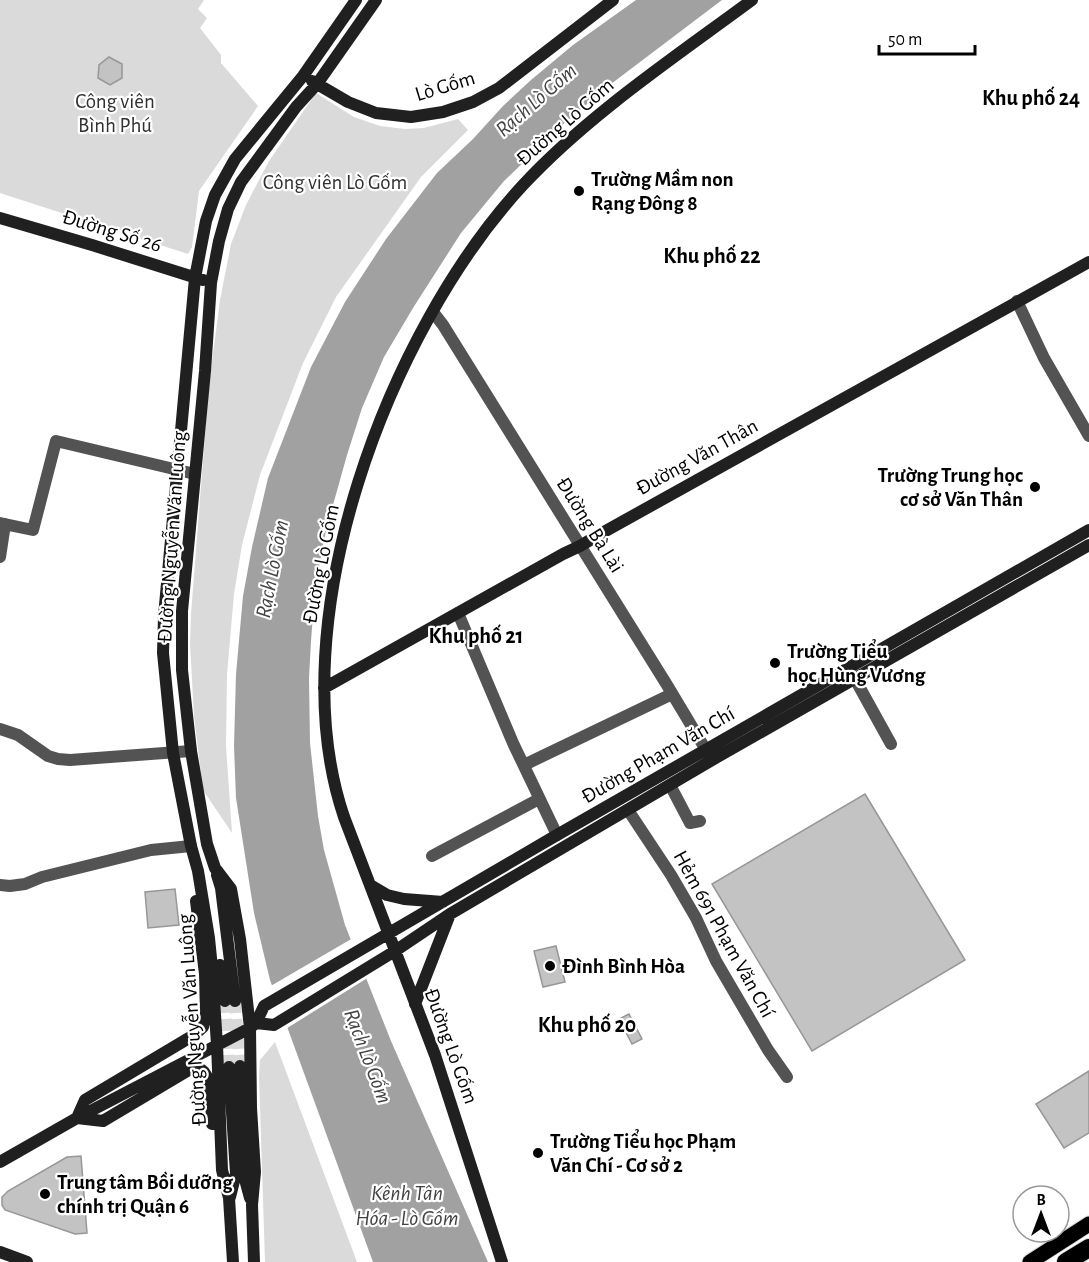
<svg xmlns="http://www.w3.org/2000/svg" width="1089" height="1262" font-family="'Alegreya Sans',sans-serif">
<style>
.green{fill:#dadada}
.water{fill:#a1a1a1}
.pier{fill:#fff}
.building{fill:#c3c3c3;stroke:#979797;stroke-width:1.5}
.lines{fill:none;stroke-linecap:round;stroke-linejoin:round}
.secondary-tunnel{stroke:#d9d9d9;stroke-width:12;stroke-dasharray:12 6;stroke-linecap:butt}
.primary-casing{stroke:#dbdbdb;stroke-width:17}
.highway-casing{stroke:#dbdbdb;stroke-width:20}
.street{stroke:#535353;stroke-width:12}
.secondary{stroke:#202020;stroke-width:12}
.primary{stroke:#000;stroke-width:15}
.highway{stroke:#000;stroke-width:18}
.poi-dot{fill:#000;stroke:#fff;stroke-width:2}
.labels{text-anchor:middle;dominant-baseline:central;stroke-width:4.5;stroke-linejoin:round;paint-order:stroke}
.street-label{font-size:21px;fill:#000;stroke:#fff}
.park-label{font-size:21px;fill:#313131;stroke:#fff}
.poi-label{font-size:21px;font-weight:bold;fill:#000;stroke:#fff;text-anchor:start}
.neighbourhood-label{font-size:22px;font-weight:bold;fill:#000;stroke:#fff}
.water-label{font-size:22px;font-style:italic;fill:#424242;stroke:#fff}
</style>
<rect width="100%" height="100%" fill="#fff"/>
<path class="green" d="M0,0H204L198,9L207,18L200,28L221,55V63L258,106L199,191L192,247L188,254L0,193Z
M316,93L354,117L380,126L405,129L424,128L458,119L468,130L421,177L336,297L303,363L260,475L242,545L234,594L227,674L226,746L232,833L203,790L194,716L190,644L191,614L209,384L220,300L231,244L246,205L269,161Z
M275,1042L357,1262H265L259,1076L260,1060Z"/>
<path class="water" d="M636,0H722L607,87L560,127L504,181L461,233L413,308L384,357L362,408L347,455L326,530L319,567L314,601L311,641L309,678L310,743L318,816L324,850L345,925L391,1041L488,1262H373L270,980L254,913L236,798L234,746L236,674L243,596L252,547L268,478L311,367L345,302L386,239L437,173L473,139L503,106L531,80L573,45Z"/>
<path class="pier" d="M353,938L369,977L284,1030L269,987Z"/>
<path class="building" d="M109,57L122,64V78L110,85L98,78L99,65Z
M865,794L965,960L812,1051L712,884Z
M175,889L179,925L148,928L145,892Z
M556,946L565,982L543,987L534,951Z
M629,1014L642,1039L632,1044L619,1019Z
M1089,1071V1133L1064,1148L1036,1104Z
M81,1156L87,1233L75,1234L5,1210L2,1205V1197L8,1191L67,1157Z"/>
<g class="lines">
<path class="secondary-tunnel" d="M225,1001L229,1067
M235,1001L240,1066"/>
<g class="primary-casing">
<path id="primary" d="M1030,1262L1089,1224"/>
</g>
<g class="highway-casing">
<path id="highway" d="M1066,1262L1089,1248"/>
</g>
<path class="street" d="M1017,301L1044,358L1089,436
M433,312L443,325L667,685L706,750
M0,523L33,530L56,441L195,474
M0,557L5,524
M458,613L513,743L557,835
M855,679L891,744
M0,729L18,735L48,756L58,759L70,760L191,751
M524,765L672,694
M670,785L690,823L700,821
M628,810L671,875L696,918L716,961L768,1050L787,1077
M432,856L539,799
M0,885L10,886L25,884L42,877L151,850L191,846"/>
<path class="secondary" d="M312,81L348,102L376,113L411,117L443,112L473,102L499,88L613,0
M0,218L92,245L203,280
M324,688L563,554L580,546L602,533L1089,262
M217,875L221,888L235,1001
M370,885L387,895L404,899L443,902
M196,901L205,974L206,1014L203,1027L194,1035L85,1100L77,1118L103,1121L192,1068C193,1068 201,1070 202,1070C213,1077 211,1112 212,1124
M220,965L225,1001
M415,1004L450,914
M256,1023L274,1025L395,951L450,914L712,760L1089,545
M240,1066L243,1172L250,1198
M229,1067L236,1173L230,1197
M0,1162L77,1118L250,1028L256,1023L264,1006L557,835L1089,530
M0,1252L27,1262
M233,1262L229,1198L222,1170L217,1045L212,968L209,938L198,871L191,846L173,753L163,653L164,616L195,278L206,221L215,195L235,159L303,76L356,0
M254,1262L252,1205L255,1172L251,1108L250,1028L240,939L231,889L215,868L207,844L191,751L182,670V611L205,371L211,283L219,241L228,209L241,182L296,107L317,84L376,0
M502,1262L435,1055L344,817C278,622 388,331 523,185C588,115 675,57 752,0"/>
<use href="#primary" class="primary"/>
<use href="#highway" class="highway"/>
</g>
<g class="poi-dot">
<circle cx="579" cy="191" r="6"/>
<circle cx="1035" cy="487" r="6"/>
<circle cx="775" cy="663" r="6"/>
<circle cx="550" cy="966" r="6"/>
<circle cx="538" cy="1153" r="6"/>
<circle cx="45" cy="1194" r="6"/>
</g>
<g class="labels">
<g class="street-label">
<text transform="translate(445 86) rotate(-17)">Lò Gốm</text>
<text transform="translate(565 122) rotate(-41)">Đường Lò Gốm</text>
<text transform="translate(112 231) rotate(17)">Đường Số 26</text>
<text transform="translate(697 457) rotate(-29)">Đường Văn Thân</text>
<text transform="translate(590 525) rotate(58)">Đường Bà Lài</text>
<text transform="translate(172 537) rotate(-86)">Đường Nguyễn Văn Luông</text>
<text transform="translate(321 564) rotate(-79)">Đường Lò Gốm</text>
<text transform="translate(658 755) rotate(-30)">Đường Phạm Văn Chí</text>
<text transform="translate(724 934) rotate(61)">Hẻm 691 Phạm Văn Chí</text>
<text transform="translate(192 1020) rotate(-94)">Đường Nguyễn Văn Luông</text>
<text transform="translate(451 1046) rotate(70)">Đường Lò Gốm</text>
</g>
<g class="park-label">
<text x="115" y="101">Công viên<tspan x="115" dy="24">Bình Phú</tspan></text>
<text x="335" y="182">Công viên Lò Gốm</text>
</g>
<g class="poi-label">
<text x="591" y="179">Trường Mầm non<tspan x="591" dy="24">Rạng Đông 8</tspan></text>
<text x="1023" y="475" text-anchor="end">Trường Trung học<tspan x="1023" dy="24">cơ sở Văn Thân</tspan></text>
<text x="787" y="651">Trường Tiểu<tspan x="787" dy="24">học Hùng Vương</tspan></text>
<text x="562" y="966">Đình Bình Hòa</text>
<text x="550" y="1141">Trường Tiểu học Phạm<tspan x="550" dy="24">Văn Chí - Cơ sở 2</tspan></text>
<text x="57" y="1182">Trung tâm Bồi dưỡng<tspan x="57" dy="24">chính trị Quận 6</tspan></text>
</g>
<g class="neighbourhood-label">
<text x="1031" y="98">Khu phố 24</text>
<text x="712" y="256">Khu phố 22</text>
<text x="476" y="636">Khu phố 21</text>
<text x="587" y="1025">Khu phố 20</text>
</g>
<g class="water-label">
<text transform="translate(536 100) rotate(-41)">Rạch Lò Gốm</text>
<text transform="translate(272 569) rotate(-79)">Rạch Lò Gốm</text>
<text transform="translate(368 1056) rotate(69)">Rạch Lò Gốm</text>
<text x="407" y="1193">Kênh Tân<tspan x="407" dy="25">Hóa - Lò Gốm</tspan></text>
</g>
</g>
<g transform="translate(1041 1214)"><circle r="28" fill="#ffffff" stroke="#999999" stroke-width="1.5"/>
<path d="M0-4.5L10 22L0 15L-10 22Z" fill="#000000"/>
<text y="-9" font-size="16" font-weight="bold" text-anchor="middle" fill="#000000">B</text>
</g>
<path d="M879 45v9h96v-9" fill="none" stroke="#000000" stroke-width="3"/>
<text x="888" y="45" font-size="18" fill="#000000" stroke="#ffffff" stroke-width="4.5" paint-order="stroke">50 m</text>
</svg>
